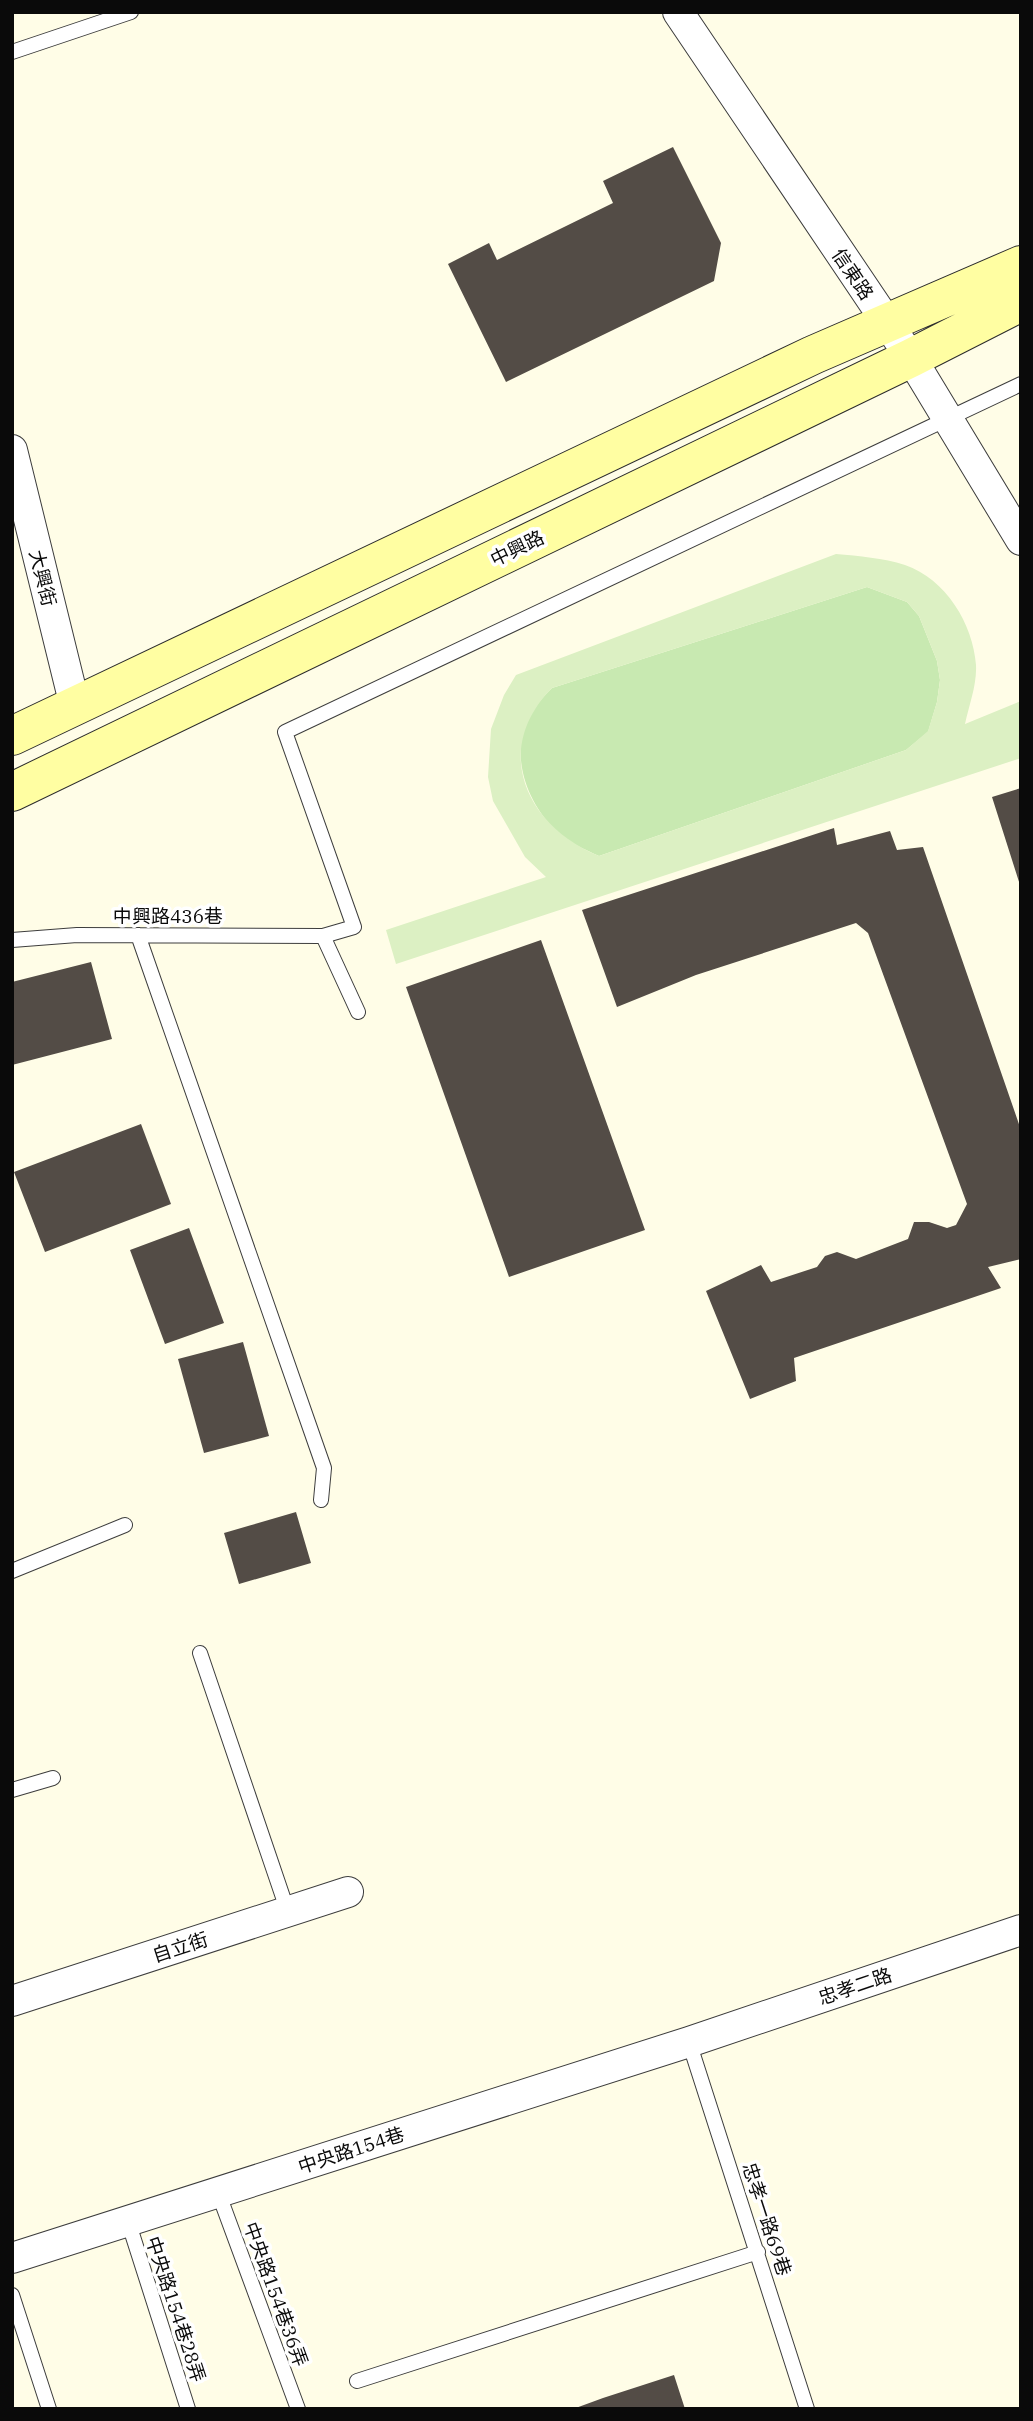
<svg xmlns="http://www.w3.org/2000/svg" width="1033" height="2421" font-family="'IBM Plex Serif','Noto Sans TC',serif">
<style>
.green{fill:#c8e9b1}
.pitch{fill:#dcf0c3;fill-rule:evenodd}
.building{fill:#534c46}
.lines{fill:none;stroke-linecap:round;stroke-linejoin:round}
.lane-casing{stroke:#3d3d3d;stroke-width:16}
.street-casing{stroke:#3d3d3d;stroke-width:32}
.secondary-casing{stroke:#2c2c2c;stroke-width:40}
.lane{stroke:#fff;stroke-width:14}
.street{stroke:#fff;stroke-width:30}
.secondary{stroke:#fffea2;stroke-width:38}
.labels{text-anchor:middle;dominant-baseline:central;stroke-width:7;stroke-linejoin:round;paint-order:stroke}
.street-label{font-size:19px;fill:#0a0a0a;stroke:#fff}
</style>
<rect width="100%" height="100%" fill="#fffde7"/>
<path class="green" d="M867,587L907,602L919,616L937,661L940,680L937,702L928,732L906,750L599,856C584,849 569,843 557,832C529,805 511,761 526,723C532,709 542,698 552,688Z"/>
<path class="pitch" d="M836,554C859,556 883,558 905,565C946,579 973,624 976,665C977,685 969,705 965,724L1021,701V758L396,964L386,930L546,877L525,857L493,801L488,777L491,729L504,695L516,675ZM867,587L907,602L919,616L937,661L940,680L937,702L928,731L906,750L599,856C526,826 491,750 552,688Z"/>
<path class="building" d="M673,147L721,243L714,281L506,382L448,264L489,243L497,260L613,203L603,181Z
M1021,788V885H1020L992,797Z
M834,828L837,845L890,831L897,850L923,847L1021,1130V1259L988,1267L1001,1288L794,1358L796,1381L750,1399L706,1291L761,1265L771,1282L817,1267L825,1256L837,1252L856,1259L908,1239L914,1222H929L947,1228L956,1225L967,1204L868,933L856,923L696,975L617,1007L582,910Z
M541,940L645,1230L509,1277L406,987Z
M91,962L112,1039L12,1065V982Z
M141,1124L171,1204L45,1252L14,1172Z
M189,1228L224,1323L165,1344L130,1250Z
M243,1342L269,1436L204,1453L178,1359Z
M296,1512L311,1563L239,1584L224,1533Z
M674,2375L685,2409H573L603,2398Z"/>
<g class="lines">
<g class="lane-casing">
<path id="lane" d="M12,52L131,12
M138,935L324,1468L321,1500
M323,936L358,1012
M12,940L77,935L323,936L354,927L285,732L1021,384
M12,1571L125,1525
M200,1653L288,1912
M12,1790L53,1778
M689,2042L807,2409
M218,2192L298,2409
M128,2221L188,2409
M12,2295L49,2409
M357,2381L758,2252"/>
</g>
<g class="street-casing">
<path id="street" d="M678,12L911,358L1021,540
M12,450L75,706
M12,2001L348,1892
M12,2258L689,2042L1021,1930"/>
</g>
<g class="secondary-casing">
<path id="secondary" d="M12,736L813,355L1021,265
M12,792L911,358L1021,302"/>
</g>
<use href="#lane" class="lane"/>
<use href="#street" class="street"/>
<use href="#secondary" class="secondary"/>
</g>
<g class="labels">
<g class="street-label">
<text transform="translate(853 274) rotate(56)">信東路</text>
<text transform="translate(517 548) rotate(-26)">中興路</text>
<text transform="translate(43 578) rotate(76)">大興街</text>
<text x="168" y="916">中興路436巷</text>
<text transform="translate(180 1947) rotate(-18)">自立街</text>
<text transform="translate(855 1986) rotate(-19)">忠孝二路</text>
<text transform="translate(351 2150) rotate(-18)">中央路154巷</text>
<text transform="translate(767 2219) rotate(72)">忠孝一路69巷</text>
<text transform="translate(276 2294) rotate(70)">中央路154巷36弄</text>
<text transform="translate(176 2309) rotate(72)">中央路154巷28弄</text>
</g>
</g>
<rect width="1033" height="2421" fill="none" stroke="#0a0a0a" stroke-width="28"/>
</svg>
